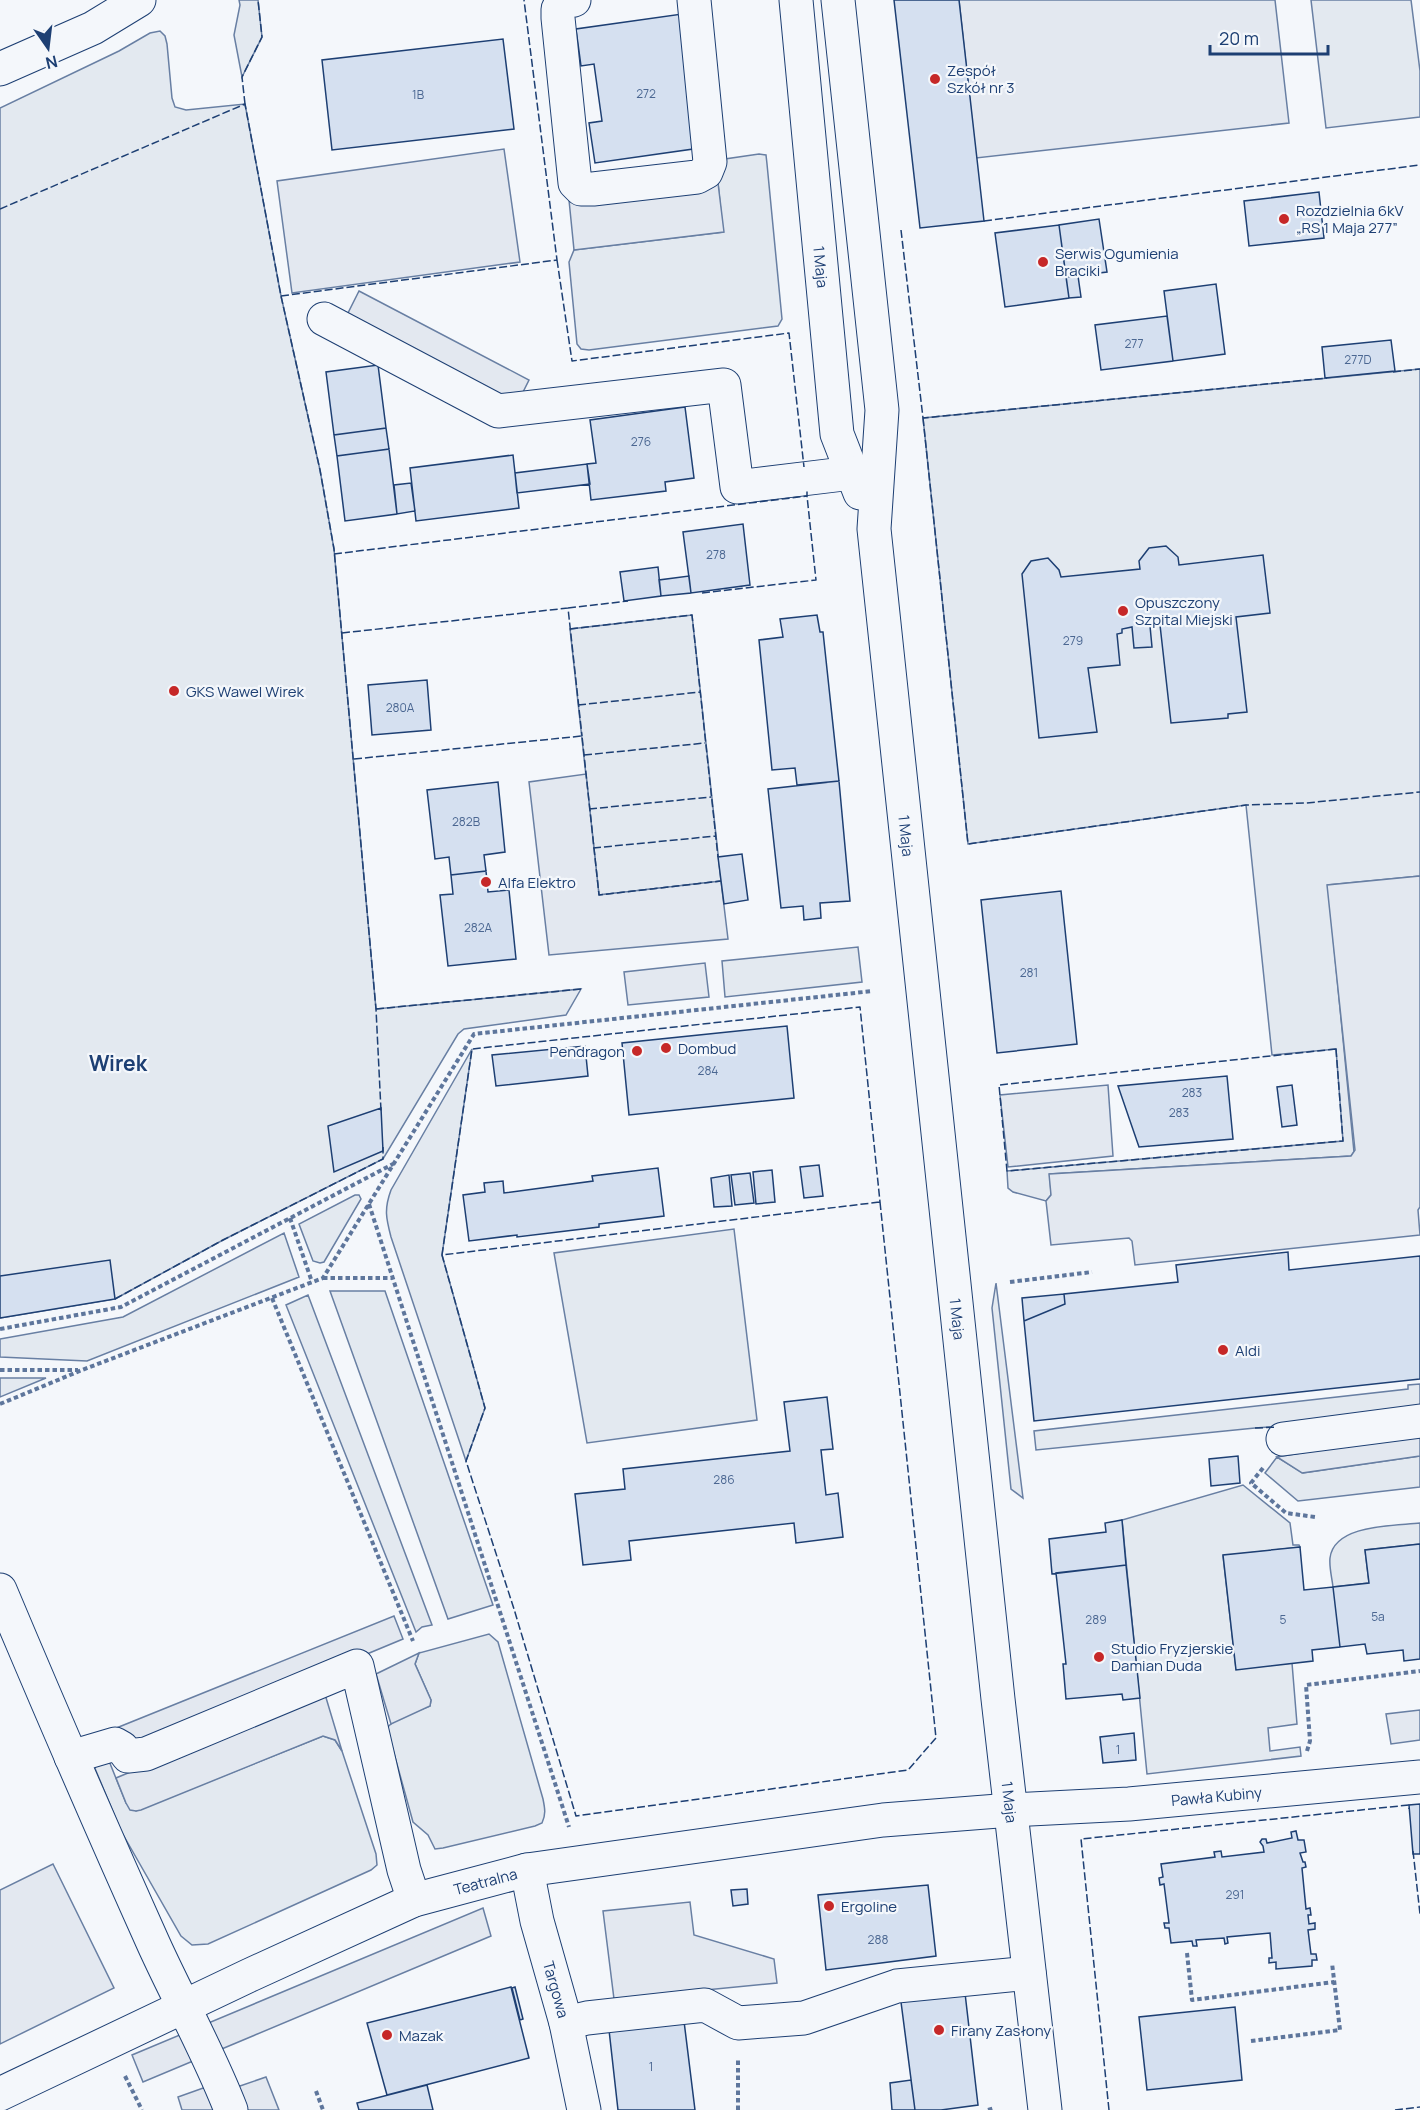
<svg xmlns="http://www.w3.org/2000/svg" width="1420" height="2110" font-family="Manrope,sans-serif">
<style>
.green{fill:#e3e9f0;stroke:#687fa3;stroke-width:1.5}
.parking{fill:#e3e8f0;stroke:#687fa3;stroke-width:1.5}
.building{fill:#d5e0f0;stroke:#1d3f73;stroke-width:1.5}
.lines{fill:none;stroke-linecap:round;stroke-linejoin:round}
.minor-casing{stroke:#1d3f73;stroke-width:35}
.path{stroke:#5e769c;stroke-width:4;stroke-dasharray:4.5 3;stroke-linecap:butt}
.minor{stroke:#f4f7fb;stroke-width:33}
.fence{stroke:#1d3f73;stroke-width:1.5;stroke-dasharray:8 3;stroke-linecap:butt}
.poi-dot{fill:#c62828;stroke:#f4f7fb;stroke-width:2}
.labels{text-anchor:middle;dominant-baseline:central;stroke-width:4.5;stroke-linejoin:round;paint-order:stroke}
.number-label{font-size:12px;fill:#4b6792}
.poi-label{font-size:15px;fill:#1d3f73;stroke:#f4f7fb;text-anchor:start}
.street-label{font-size:15px;fill:#1d3f73;stroke:#f4f7fb}
.district-label{font-size:21px;font-weight:bold;fill:#1d3f73;stroke:#f4f7fb}
</style>
<rect width="100%" height="100%" fill="#f4f7fb"/>
<path class="green" d="M239,0H258L262,37L242,77L234,35L240,5Z
M1311,0H1411L1420,71V117L1326,128Z
M160,31L165,36L167,44L172,98L175,107L186,110L245,104L281,296L320,470L334,549L376,1009L581,989L566,1015L464,1029L458,1034L383,1159L223,1240L115,1299L0,1318V108L119,51L150,33Z
M759,154L766,155L767,164L782,319L778,326L589,350L581,349L577,344L569,262L574,250L723,232L718,183L725,159Z
M1420,369V876L1328,885L1354,1152L1351,1156L1050,1174L1051,1195L1046,1201L1013,1192L1008,1188L1007,1171L1343,1141L1336,1049L1272,1055L1246,805L968,844L923,418Z
M692,615L721,881L599,895L570,629Z
M858,947L862,982L725,997L722,961Z
M472,1049L442,1255L485,1408L466,1461L391,1237C386,1218 384,1209 391,1190Z
M355,1195H359L361,1199L324,1262L320,1263L313,1261L299,1224Z
M734,1229L757,1420L587,1443L554,1253Z
M284,1233L299,1277L87,1361L0,1357V1339L123,1317Z
M996,1283L1023,1498L1011,1489L992,1308Z
M330,1291H385L493,1605L448,1619Z
M308,1295L432,1625L422,1627L416,1632L286,1305Z
M0,1378H46L0,1397Z
M1420,1384V1411L1367,1419L1255,1428L1036,1450L1034,1431L1408,1389V1385Z
M1420,1456V1487L1298,1501L1265,1473L1277,1457L1303,1473Z
M1243,1485L1290,1523L1293,1545H1299L1300,1547L1223,1556L1236,1669L1292,1663L1297,1724L1268,1728L1270,1751L1300,1747L1301,1756L1147,1774L1122,1520Z
M1420,1523V1544L1365,1550L1369,1583L1333,1587C1332,1578 1329,1567 1330,1558C1334,1524 1394,1526 1420,1523Z
M489,1634L498,1642L543,1799C545,1809 546,1814 542,1823L535,1826L443,1848L435,1849L428,1835L413,1822L387,1728C397,1716 416,1712 430,1706L431,1700L415,1664L419,1653Z
M323,1736L335,1740L342,1751L376,1854L377,1865L371,1870L208,1944L192,1945L181,1936L121,1831L94,1766L109,1761L126,1803L136,1811Z"/>
<path class="parking" d="M959,0H1275L1289,123L976,158Z
M504,149L520,262L292,293L277,181Z
M718,183L724,232L574,250L569,200Z
M359,291L529,380L515,408L345,319Z
M586,774L599,895L721,881L728,939L549,955L529,782Z
M1420,876V1207L1418,1210L1420,1235L1135,1265L1132,1241L1129,1238L1051,1245L1046,1201L1051,1195L1049,1174L1351,1156L1355,1150L1327,885Z
M705,963L709,997L628,1005L624,972Z
M1108,1085L1113,1156L1008,1167L1000,1095Z
M1420,1433V1456L1302,1473L1277,1457Z
M394,1616L403,1639L109,1761L99,1735Z
M419,1653L415,1664L431,1700L430,1706L391,1724L376,1674Z
M324,1691L342,1751L335,1740L323,1736L141,1810L136,1811L130,1810L126,1803L116,1778Z
M1420,1710V1740L1391,1744L1386,1714Z
M53,1864L114,1988L0,2044V1890Z
M690,1902L694,1935L774,1959L777,1983L614,1999L603,1911Z
M483,1908L491,1936L143,2082L132,2055Z
M266,2077L279,2110H182L178,2097L206,2087L240,2086Z"/>
<path class="building" d="M894,0H959L984,221L920,228Z
M682,14L700,148L595,163L589,123L602,121L594,64L581,66L576,29Z
M503,39L514,129L332,150L322,60Z
M1319,192L1324,238L1249,246L1244,201Z
M1099,219L1107,272L1066,277L1059,225Z
M1059,225L1069,298L1005,307L995,233Z
M1078,276L1081,297L1069,298L1066,277Z
M1216,284L1225,354L1173,361L1164,291Z
M1167,316L1173,361L1101,370L1095,325Z
M1391,340L1395,371L1325,378L1322,347Z
M378,365L386,428L334,435L326,372Z
M685,407L694,478L665,482L666,491L591,500L587,464L596,463L590,420Z
M386,428L389,449L337,456L334,435Z
M389,449L397,514L345,521L337,456Z
M513,455L519,508L416,521L410,468Z
M587,464L590,484L517,493L515,473Z
M411,483L415,511L397,514L394,485Z
M743,524L750,585L691,593L683,532Z
M1166,546L1178,557L1179,565L1263,555L1270,613L1236,617L1247,712L1228,714V718L1171,723L1160,625L1150,626L1152,647L1134,648L1132,627L1122,629V633L1117,634L1120,665L1088,668L1097,732L1039,738L1022,574L1031,561L1048,558L1059,570L1061,577L1140,569L1139,561L1149,548Z
M658,567L661,596L624,601L620,572Z
M689,576L691,593L661,596L659,580Z
M817,615L820,632H823L839,781L797,785L795,768L772,770L759,640L783,637L780,619Z
M427,680L431,730L372,735L368,685Z
M839,781L850,901L820,903L821,918L804,920L803,906L781,908L768,789Z
M498,782L505,852L484,855L486,871L451,875L449,857L435,859L427,790Z
M742,854L748,900L724,904L718,857Z
M486,871L488,892L509,890L516,959L448,966L440,895L453,894L451,875Z
M1061,891L1077,1044L997,1053L981,900Z
M787,1026L794,1098L629,1115L622,1043Z
M585,1046L588,1076L496,1086L492,1055Z
M1227,1076L1233,1139L1139,1147L1118,1086Z
M1292,1085L1297,1125L1282,1127L1277,1087Z
M381,1108L383,1151L334,1172L328,1126Z
M819,1165L823,1196L804,1198L800,1167Z
M658,1168L664,1216L599,1224V1227L517,1237V1235L469,1241L463,1195L485,1192L484,1183L503,1181L504,1193L593,1181L592,1176Z
M772,1170L775,1202L756,1204L753,1172Z
M750,1173L754,1203L735,1205L731,1175Z
M729,1175L732,1206L714,1207L711,1178Z
M1288,1252L1289,1270L1420,1256V1379L1034,1421L1024,1321L1065,1304L1064,1294L1178,1282L1176,1265Z
M110,1260L115,1299L0,1318V1276Z
M1064,1294L1065,1304L1024,1321L1022,1298Z
M827,1397L833,1449L821,1450L826,1495L838,1493L843,1537L796,1543L794,1523L629,1541L631,1560L583,1565L575,1494L625,1489L623,1469L790,1451L784,1402Z
M1238,1456L1240,1483L1211,1486L1209,1459Z
M1122,1520L1126,1565L1052,1574L1049,1539L1106,1532L1105,1523Z
M1420,1544V1659L1404,1661L1403,1650L1367,1654L1365,1644L1340,1647L1333,1587L1369,1583L1365,1550Z
M1300,1547L1304,1590L1333,1587L1340,1647L1312,1650L1313,1661L1236,1670L1223,1555Z
M1126,1565L1140,1698L1123,1700L1122,1694L1066,1699L1063,1664H1066L1056,1573Z
M1134,1733L1136,1760L1103,1763L1100,1737Z
M1420,1804V1854H1413L1409,1805Z
M1296,1831L1298,1840H1304L1306,1852L1300,1853L1303,1862H1305L1306,1867L1302,1868L1306,1909L1310,1908L1311,1915H1308L1309,1924L1315,1923V1929L1308,1930L1311,1954H1316L1317,1960H1312V1966L1276,1969V1962L1269,1963V1958H1272L1270,1933L1227,1937L1228,1943L1225,1944L1224,1938L1196,1940L1197,1946H1193L1192,1941L1171,1943L1169,1928H1165L1164,1923H1169L1164,1884L1160,1885L1159,1878L1163,1877L1161,1864L1215,1857L1214,1852L1221,1851L1222,1857L1264,1852L1263,1846L1260,1842L1262,1839H1266L1267,1843L1292,1838L1291,1832Z
M928,1885L936,1956L826,1970L818,1895Z
M747,1889L748,1904L733,1906L731,1890Z
M511,1987L529,2058L387,2095L367,2023Z
M515,1987L523,2019L520,2020L512,1988Z
M965,1993L978,2105L941,2110H915L901,2002Z
M1235,2007L1242,2080L1147,2090L1139,2017Z
M683,2013L695,2110H618L608,2021Z
M911,2080L915,2110H892L890,2083Z
M427,2085L433,2110H359L357,2103Z"/>
<g class="lines">
<g class="minor-casing">
<g id="minor">
<path d="M574,0L564,2L558,9V18L575,183L581,189H593L697,177L706,172L710,162L694,0"/>
<path id="s1" d="M796,0L837,434L860,493"/>
<path id="s2" d="M838,0L882,410L874,529L998,1699L1045,2110"/>
<path d="M0,69L93,28L139,0"/>
<path d="M324,319L498,411L724,385L737,487L852,473"/>
<path d="M1283,1439L1420,1421"/>
<path d="M0,1590C50,1709 101,1827 154,1945C179,2000 209,2053 231,2110"/>
<path d="M71,1757L115,1744L122,1748L128,1756L146,1754L357,1666L404,1870L414,1900"/>
<path id="s3" d="M527,1870L537,1921L566,2023L584,2110"/>
<path d="M566,2023L587,2018L705,2005L738,2023L804,2018L897,1986L1029,1973"/>
<path id="s4" d="M0,2094L250,1975L414,1900L527,1870L883,1820L1011,1810L1129,1804L1420,1777"/>
</g>
</g>
<path class="path" d="M369,1204L569,1827
M290,1218L312,1282
M323,1278H392
M1010,1282L1092,1272
M272,1298L413,1641
M0,1329L121,1307L393,1164
M0,1370H78
M0,1404L82,1370L323,1278L474,1034L873,991
M1263,1468L1251,1483L1286,1513L1315,1517
M1307,1751L1310,1741L1306,1685L1420,1671
M1187,1953L1192,2000L1334,1982
M1251,2041L1340,2030L1332,1963
M125,2076L142,2110
M316,2091L323,2110
M738,2110V2059
M988,2110L995,2108"/>
<use href="#minor" class="minor"/>
<path class="fence" d="M245,104L242,77L262,37L258,0
M0,209L245,104L281,296L320,470L334,549L376,1009L381,1111
M984,221L1420,165
M901,230L923,418L1327,378
M557,260L572,361L789,333L804,467
M281,296L557,260L524,0
M1393,372L1420,369
M923,418L968,844L1246,805L1306,803L1420,792
M334,554L807,496V491
M702,593L816,580L807,496
M568,608L628,601
M570,629L692,615L718,857
M342,633L568,608L582,736
M578,705L700,692
M584,755L705,743
M354,759L582,736L599,895L721,881
M589,809L711,797
M593,848L716,836
M376,1009L581,989
M1336,1049L1343,1141L1007,1171L999,1085Z
M880,1202L936,1738L908,1770L576,1816L514,1609L466,1461L485,1408L442,1255Z
M442,1255L472,1049L860,1007L880,1202
M115,1299L223,1240L383,1159V1147
M1255,1428L1277,1427
M1413,1851L1420,1914
M1109,2110L1081,1839L1409,1805V1809
M1395,2110L1420,2107"/>
</g>
<g class="poi-dot">
<circle cx="935" cy="79" r="6"/>
<circle cx="1284" cy="219" r="6"/>
<circle cx="1043" cy="262" r="6"/>
<circle cx="1123" cy="611" r="6"/>
<circle cx="174" cy="691" r="6"/>
<circle cx="486" cy="882" r="6"/>
<circle cx="666" cy="1048" r="6"/>
<circle cx="637" cy="1051" r="6"/>
<circle cx="1223" cy="1350" r="6"/>
<circle cx="1099" cy="1657" r="6"/>
<circle cx="829" cy="1906" r="6"/>
<circle cx="939" cy="2030" r="6"/>
<circle cx="387" cy="2035" r="6"/>
</g>
<g class="labels">
<g class="number-label">
<text x="646" y="93">272</text>
<text x="418" y="94">1B</text>
<text x="1134" y="343">277</text>
<text x="1358" y="359">277D</text>
<text x="641" y="441">276</text>
<text x="716" y="554">278</text>
<text x="1073" y="640">279</text>
<text x="400" y="707">280A</text>
<text x="466" y="821">282B</text>
<text x="478" y="927">282A</text>
<text x="1029" y="972">281</text>
<text x="708" y="1070">284</text>
<text x="1192" y="1092">283</text>
<text x="1179" y="1112">283</text>
<text x="724" y="1479">286</text>
<text x="1378" y="1616">5a</text>
<text x="1096" y="1619">289</text>
<text x="1283" y="1619">5</text>
<text x="1118" y="1749">1</text>
<text x="1235" y="1894">291</text>
<text x="878" y="1939">288</text>
<text x="651" y="2066">1</text>
</g>
<g class="poi-label">
<text x="947" y="70">Zespół<tspan x="947" dy="17">Szkół nr 3</tspan></text>
<text x="1296" y="210">Rozdzielnia 6kV<tspan x="1296" dy="17">„RS 1 Maja 277”</tspan></text>
<text x="1055" y="253">Serwis Ogumienia<tspan x="1055" dy="17">Braciki</tspan></text>
<text x="1135" y="602">Opuszczony<tspan x="1135" dy="17">Szpital Miejski</tspan></text>
<text x="186" y="691">GKS Wawel Wirek</text>
<text x="498" y="882">Alfa Elektro</text>
<text x="678" y="1048">Dombud</text>
<text x="625" y="1051" text-anchor="end">Pendragon</text>
<text x="1235" y="1350">Aldi</text>
<text x="1111" y="1648">Studio Fryzjerskie<tspan x="1111" dy="17">Damian Duda</tspan></text>
<text x="841" y="1906">Ergoline</text>
<text x="951" y="2030">Firany Zasłony</text>
<text x="399" y="2035">Mazak</text>
</g>
<g class="street-label">
<text stroke="none"><textPath href="#s1" startOffset="268">1 Maja</textPath></text>
<text stroke="none"><textPath href="#s2" startOffset="840">1 Maja</textPath></text>
<text stroke="none"><textPath href="#s2" startOffset="1326">1 Maja</textPath></text>
<text stroke="none"><textPath href="#s4" startOffset="1268">Pawła Kubiny</textPath></text>
<text stroke="none"><textPath href="#s2" startOffset="1812">1 Maja</textPath></text>
<text stroke="none"><textPath href="#s4" startOffset="531">Teatralna</textPath></text>
<text stroke="none"><textPath href="#s3" startOffset="123">Targowa</textPath></text>
</g>
<g class="district-label">
<text x="118" y="1063">Wirek</text>
</g>
</g>
<g transform="translate(48 48) rotate(166)" stroke="#f4f7fb" stroke-width="4.5" paint-order="stroke">
<path d="M0-4.5L10 22L0 15L-10 22Z" fill="#1d3f73"/>
<text y="-9" font-size="16" font-weight="bold" text-anchor="middle" fill="#1d3f73">N</text>
</g>
<path d="M1210 45v9h118v-9" fill="none" stroke="#1d3f73" stroke-width="3"/>
<text x="1219" y="45" font-size="18" fill="#1d3f73" stroke="#f4f7fb" stroke-width="4.5" paint-order="stroke">20 m</text>
</svg>
